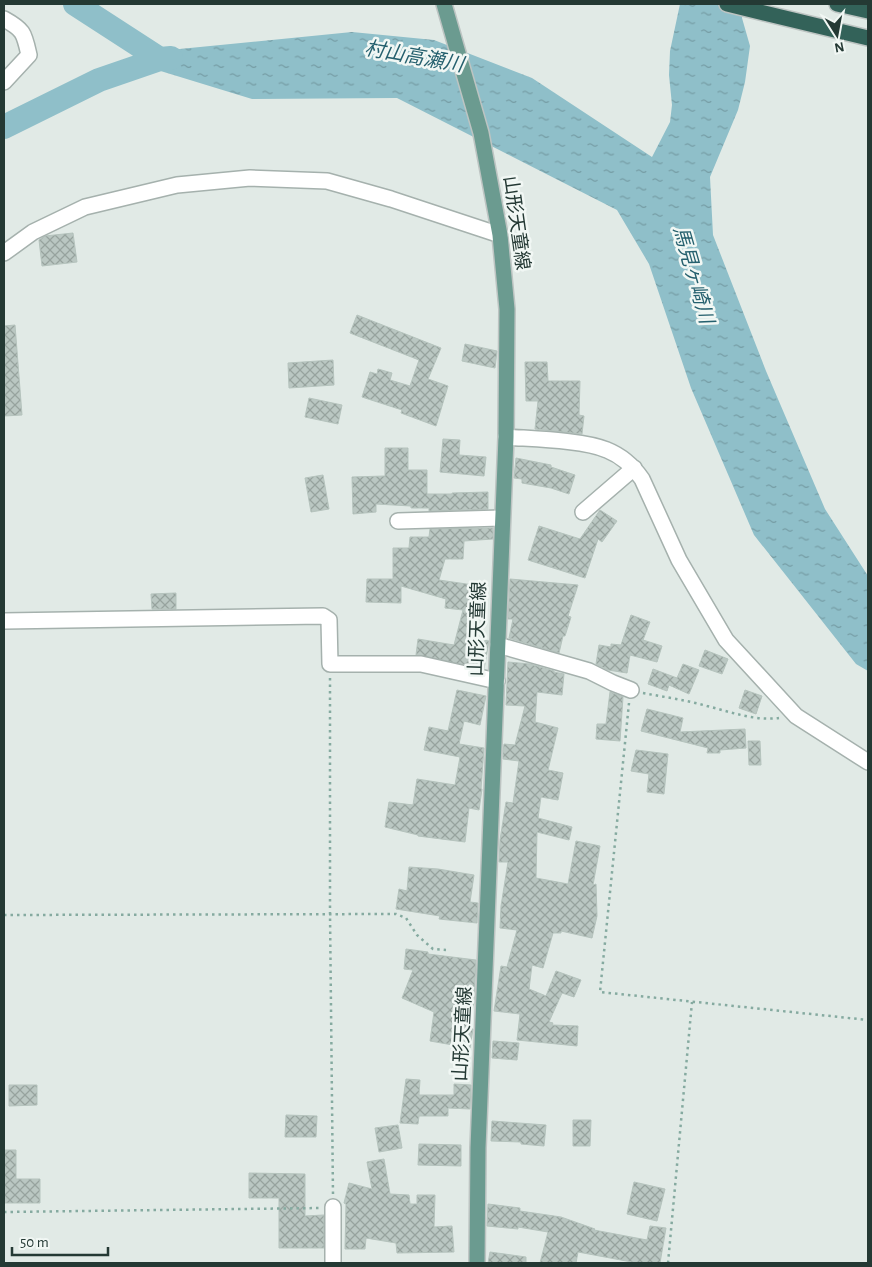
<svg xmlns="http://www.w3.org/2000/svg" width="872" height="1267" font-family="'Alegreya Sans','Noto Sans JP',sans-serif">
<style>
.water{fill:url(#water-ripples)}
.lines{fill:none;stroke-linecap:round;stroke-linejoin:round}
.river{stroke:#8fbfc9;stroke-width:24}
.building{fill:url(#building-cross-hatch);stroke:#b5c3bd}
.minor-casing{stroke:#a5b1ad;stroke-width:18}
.major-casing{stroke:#bdc4c2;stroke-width:18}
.highway-casing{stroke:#bdc4c2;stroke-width:18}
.path{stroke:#85aaa0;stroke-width:2.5;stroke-dasharray:2.5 4;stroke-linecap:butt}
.minor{stroke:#fff;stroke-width:15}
.major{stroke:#6b9b90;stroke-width:15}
.highway{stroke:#336259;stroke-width:15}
.labels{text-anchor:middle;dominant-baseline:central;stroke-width:5;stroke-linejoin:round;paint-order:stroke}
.street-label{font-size:19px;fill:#243934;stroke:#f1f7f4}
.water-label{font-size:20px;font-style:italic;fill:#25606e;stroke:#f1f7f4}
</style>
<defs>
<pattern id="water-ripples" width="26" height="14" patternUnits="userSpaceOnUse" patternTransform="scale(1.25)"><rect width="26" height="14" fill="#8fbfc9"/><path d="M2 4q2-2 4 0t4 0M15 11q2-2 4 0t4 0" fill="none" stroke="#759ca4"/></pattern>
<pattern id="building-cross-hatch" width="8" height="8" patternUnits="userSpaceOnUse" patternTransform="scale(1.25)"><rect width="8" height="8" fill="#bac7c2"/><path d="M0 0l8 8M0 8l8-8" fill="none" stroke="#97a39e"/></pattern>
</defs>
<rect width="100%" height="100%" fill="#e1eae6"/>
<path class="water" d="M680,4H744L742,18L750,46L745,82L738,110L710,177L713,235L766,371L825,509L868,576V671L856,664L754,535L691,388L649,264L617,210L397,98L252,99L141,65L149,52L352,32L434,40L532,78L652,157L670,122L672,105L669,75L670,51Z"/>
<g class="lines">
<path class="river" d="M75,4L160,59
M4,127L99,80L160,59L171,58"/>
</g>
<path class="building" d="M73,233L77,262L42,266L39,240L45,236Z
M357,315L441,348L428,379L448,386L436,426L401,413L402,410L362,397L370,372L377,374L378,369L392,373L390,380L410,386L419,360L350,333Z
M15,325L22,415L4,416V326Z
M465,344L497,351L495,368L462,361Z
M333,360L334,385L289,388L288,363Z
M525,362H547L548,381H580L579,415L584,416L582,434L535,429L538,401H526Z
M309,398L342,405L338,424L305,417Z
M443,439L460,440L459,455L486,457L484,476L440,472Z
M385,448H408V470H427V494H452V493L488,492V509L429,511V508H411V506L376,504V512L353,514L352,477L385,476Z
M516,458L551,465V467L575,475L569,494L551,488L522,483V479L514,478Z
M323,475L329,509L311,512L305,478Z
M600,510L617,521L602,542L598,539L585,578L528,560L539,526L580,539Z
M493,528V539L464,541L463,559H445L439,580L487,587L483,613H478L473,638L489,641L484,669L416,655L418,639L454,645L463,610L445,608L446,599L401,586V603L366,602L367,579H393V548H409L410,537H429L430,529Z
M510,579L578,585L568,616L571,617L565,636H563L559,653L509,638L513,619H508Z
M176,593V609H152L151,594Z
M631,615L650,622L643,640L662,646L657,662L630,655L627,673L608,670L596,664L599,645L611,647V644L621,645Z
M705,650L728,659L722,674L699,666Z
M508,662L530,664L554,671V672L564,674L562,695L537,692L535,722L558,728L548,770L563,773L558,800L541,797L538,818L572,827L569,840L537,832L536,878L568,884L576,841L600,846L593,885L596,884L597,916L592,938L561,931V933H553L543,968L532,965L529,989L546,996L556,971L581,980L574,997L562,993L549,1022L553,1023L552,1025L578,1026L577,1046L517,1040L520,1014L494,1011L501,966L507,967L517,930L500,928L501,906L508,862H499L500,840L506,802L513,803L519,761L503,759V751L504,744L515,745L525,706L506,705Z
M683,664L699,670L689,694L669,685L667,691L648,684L653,669L677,678Z
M457,690L486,696L480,725L464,721L459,744L484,748L481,789H482L479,810L469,808L465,842L418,836V835L385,827L389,802L413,805L417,779L455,785L460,757L424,750L429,727L448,731Z
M745,690L762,696L756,714L739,708Z
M610,692L623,697L620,741L596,739L597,724H606Z
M647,709L683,718L680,732L745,729L746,748L720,750V753H707L708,748L641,731Z
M748,741H760L761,765H749Z
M636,750L668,754L664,794L647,792L649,774L631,771Z
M409,867L438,869L474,875L470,902L478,903L477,923L439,919L440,916L396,909L399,889L407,891Z
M406,949L428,952V954L476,960L474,1003L468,1028L473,1029L470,1048L430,1041L434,1012L402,998L413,970L404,969Z
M493,1041L519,1043L517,1060L492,1058Z
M406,1079L420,1080L419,1095H454V1084L471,1085L470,1109L448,1108V1116H419L418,1124L400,1123Z
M9,1085H37V1105L9,1106Z
M286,1115L317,1116L316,1137H285Z
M573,1120H591L590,1146H573Z
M492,1121L546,1125L544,1146L521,1144V1142L491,1141Z
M398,1125L402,1148L379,1152L375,1128Z
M419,1144L461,1145V1166L418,1165Z
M4,1150H16V1179H40V1203H4Z
M384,1159L390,1194L409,1195L410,1204H417V1195H435L434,1227L452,1226L454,1252L397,1253L396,1243L366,1238L365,1249H345L346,1204L344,1203L349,1183L372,1189L367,1162Z
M249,1173L305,1174V1216L324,1215V1248H279V1198H249Z
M634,1182L665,1189L657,1221L627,1214Z
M488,1204L520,1208V1211L561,1217L595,1229L594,1230L647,1240L650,1226L666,1228L660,1263H637L578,1252L576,1263H540L548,1232L518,1227V1229L487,1226Z
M490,1252L526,1257V1263H488Z"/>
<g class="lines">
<g class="minor-casing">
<path id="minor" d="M4,19C24,30 24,33 29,55L4,82
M4,253L33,232L85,207L177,185L250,178L327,181L391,199L500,235
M506,437C532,439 584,440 607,450C622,456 633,466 642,479L679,560L726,640L796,716L868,762
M583,512L634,468
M398,521L501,518
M4,621L323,616L329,620L330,664H421L497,681
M498,645L589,671L613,683L631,690
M333,1207V1263"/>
</g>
<g class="major-casing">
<path id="major" d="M444,4L481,133L500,235L507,309L506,437L478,1148L477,1263"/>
</g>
<g class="highway-casing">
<path id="highway" d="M727,4L868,38
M837,4L868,11"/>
</g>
<path class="path" d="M330,678V913L333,1195
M643,693C664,697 686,700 707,706C731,712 754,721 779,718
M629,703L600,992L868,1020
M4,915L396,914L406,918L417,935L433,949L446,950
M4,1212L320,1208
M668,1263L692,1002"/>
<use href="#minor" class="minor"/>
<use href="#major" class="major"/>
<use href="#highway" class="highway"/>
</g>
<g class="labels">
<g class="street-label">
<text transform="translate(516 223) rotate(82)">山形天童線</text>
<text transform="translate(478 629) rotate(-88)">山形天童線</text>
<text transform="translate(463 1034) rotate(-87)">山形天童線</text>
</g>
<g class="water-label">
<text transform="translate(414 57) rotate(10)">村山高瀬川</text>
<text transform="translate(693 275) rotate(74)">馬見ヶ崎川</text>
</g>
</g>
<rect width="872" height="1267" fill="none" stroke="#243934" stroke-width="10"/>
<g transform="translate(837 35) rotate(169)" stroke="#f1f7f4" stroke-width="4" paint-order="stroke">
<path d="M0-4L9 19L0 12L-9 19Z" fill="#243934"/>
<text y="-8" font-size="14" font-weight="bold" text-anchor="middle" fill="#243934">N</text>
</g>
<path d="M12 1247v8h96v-8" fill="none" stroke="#243934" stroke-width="2.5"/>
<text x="20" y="1247" font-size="15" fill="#243934" stroke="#f1f7f4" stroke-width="4" paint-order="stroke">50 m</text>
</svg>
